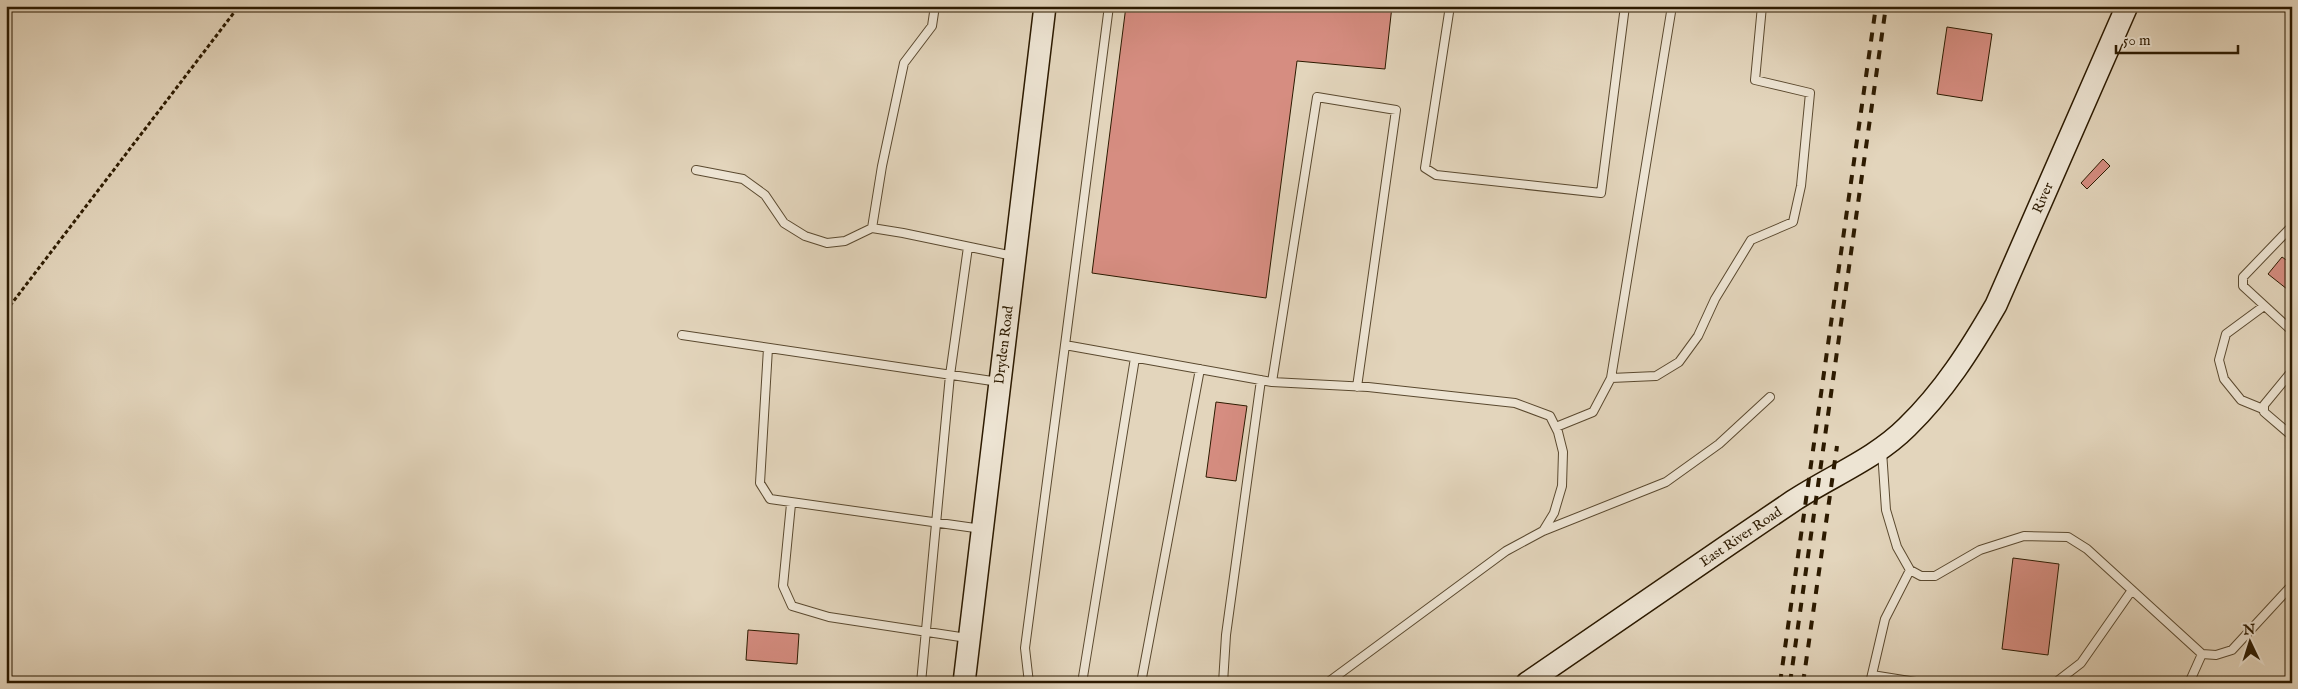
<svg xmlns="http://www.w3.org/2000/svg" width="2298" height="689" font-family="'IM FELL English',serif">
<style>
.building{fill:#d68d81;stroke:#2c1a00}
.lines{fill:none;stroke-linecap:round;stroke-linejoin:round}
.lane-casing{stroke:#5a492f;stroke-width:10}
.secondary-casing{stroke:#2c1a00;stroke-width:24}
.path{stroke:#2c1a00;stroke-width:3;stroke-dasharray:4 2.5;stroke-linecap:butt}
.lane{stroke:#ede4d3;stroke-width:8}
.secondary{stroke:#ede4d3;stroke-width:21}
.rail{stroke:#2c1a00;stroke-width:4;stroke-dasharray:9 9;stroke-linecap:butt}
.labels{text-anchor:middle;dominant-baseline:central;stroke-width:5;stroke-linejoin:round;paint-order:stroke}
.street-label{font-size:14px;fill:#2c1a00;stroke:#ede4d3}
</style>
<rect width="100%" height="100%" fill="#e3d5bc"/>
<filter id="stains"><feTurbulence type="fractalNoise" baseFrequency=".004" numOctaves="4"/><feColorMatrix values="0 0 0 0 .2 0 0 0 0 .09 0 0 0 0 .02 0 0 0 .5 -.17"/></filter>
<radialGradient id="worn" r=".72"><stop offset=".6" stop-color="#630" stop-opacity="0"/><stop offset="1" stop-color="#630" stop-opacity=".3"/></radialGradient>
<path class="building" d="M1126,6H1392L1385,69L1297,61L1266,298L1092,273Z
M1947,27L1992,34L1982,101L1937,94Z
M2103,159L2110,166L2087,189L2081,183Z
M2282,257L2292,264V293L2268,274Z
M1216,402L1247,406L1236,481L1206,477Z
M2013,558L2059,564L2048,655L2002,649Z
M748,630L799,634L797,664L746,660Z"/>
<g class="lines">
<g class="lane-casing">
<path id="lane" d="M935,6L932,26L904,63L882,166L872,228L903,233L1013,256
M1450,6L1425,168L1436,175L1601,193L1625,6
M696,170L743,179L765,195L784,223L805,236L827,243L845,241L872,228
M2292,226L2243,277V286L2292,331
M682,335L999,382
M1065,345L1109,6
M768,348L760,483L770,499L982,529
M2292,371L2264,405V412L2292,436
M1611,378L1656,376L1679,362L1698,336L1715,299L1751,240L1793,222L1801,186L1810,93L1755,80L1762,6
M1272,382L1317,97L1396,110L1357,387
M2263,409L2241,400L2224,379L2219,360L2226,334L2264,306
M1556,427L1593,412L1611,378L1672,6
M1882,451L1886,510L1897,547L1910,570L1921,576H1935L1980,550L2024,536L2068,537L2087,549L2202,654L2216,655L2232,650L2292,585
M791,504L783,586L792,606L829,617L967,638
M1543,531L1666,482L1719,444L1770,397
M1872,675L1922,683
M921,683L950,375L968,247
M1029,683L1025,648L1065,345L1272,382L1368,387L1515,403L1550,416L1558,432L1563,452L1562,486L1554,513L1543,531L1506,551L1327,683
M1082,683L1135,358
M1141,683L1200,369
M1223,683L1226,635L1261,380
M1870,683L1885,619L1910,570
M2055,683L2081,663L2132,590
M2189,683L2202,654"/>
</g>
<g class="secondary-casing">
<path id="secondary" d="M964,683L1045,6
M1527,683C1616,622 1704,561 1793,501C1831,476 1875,459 1907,427C1944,391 1970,350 1996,305L2127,6"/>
</g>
<path class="path" d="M6,311L239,6"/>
<use href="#lane" class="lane"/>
<use href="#secondary" class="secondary"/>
<path class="rail" d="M1780,683L1876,6
M1790,683L1886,6
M1803,683L1837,446"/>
</g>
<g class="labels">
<g class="street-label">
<text transform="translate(2043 198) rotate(-67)">River</text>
<text transform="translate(1004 345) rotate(-83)">Dryden Road</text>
<text transform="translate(1741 537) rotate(-34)">East River Road</text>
</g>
</g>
<rect width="2298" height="689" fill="none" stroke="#e3d5bc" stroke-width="25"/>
<rect x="8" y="8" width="2283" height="674" fill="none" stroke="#2c1a00" stroke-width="2.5"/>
<rect x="12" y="12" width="2273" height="664" fill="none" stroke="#2c1a00"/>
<g transform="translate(2250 642) rotate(356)" stroke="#ede4d3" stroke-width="4" paint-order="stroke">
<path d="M0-4L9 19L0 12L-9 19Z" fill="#2c1a00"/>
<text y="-8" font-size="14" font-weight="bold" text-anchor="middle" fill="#2c1a00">N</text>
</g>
<path d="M2116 45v8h122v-8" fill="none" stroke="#2c1a00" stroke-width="2.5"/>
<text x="2123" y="45" font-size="15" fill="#2c1a00" stroke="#ede4d3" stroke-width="4" paint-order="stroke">50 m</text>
<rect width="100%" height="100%" filter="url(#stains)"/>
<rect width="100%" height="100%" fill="url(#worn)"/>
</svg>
